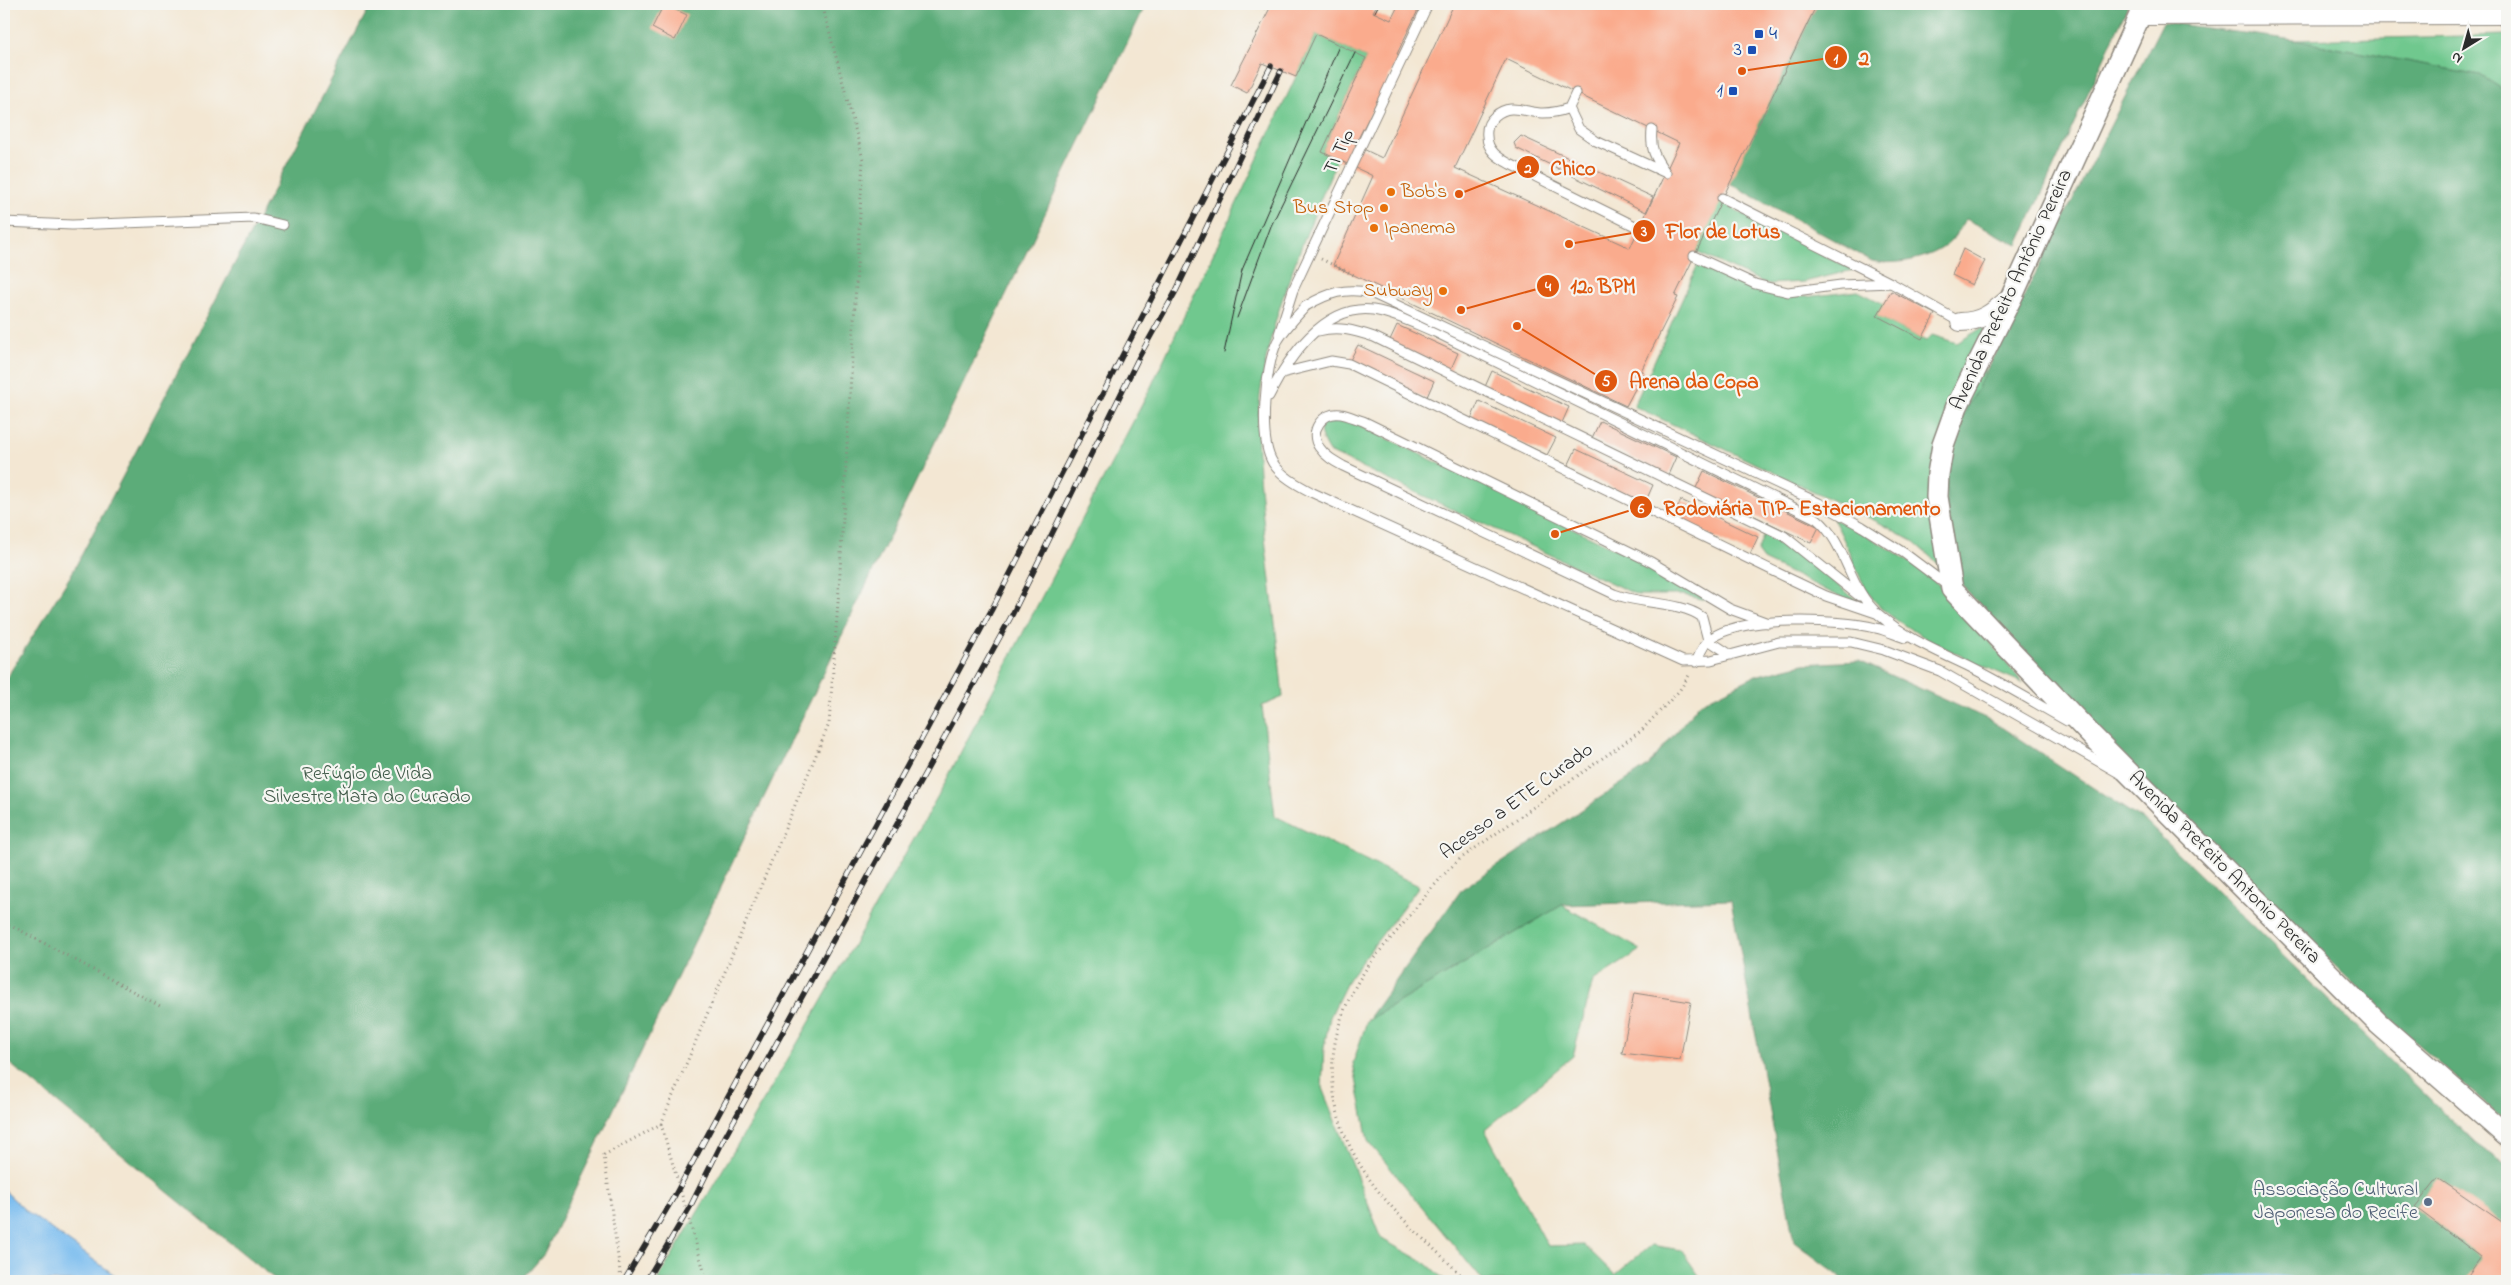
<svg xmlns="http://www.w3.org/2000/svg" width="2511" height="1285" font-family="'Indie Flower',sans-serif">
<style>
.green{fill:#70c88e;stroke:#4e7a5c}
.forest{fill:#5cac79;stroke:#446c52}
.water{fill:#79bcef;stroke:#52748d}
.lines{fill:none;stroke-linecap:round;stroke-linejoin:round}
.stream{stroke:#79bcef;stroke-width:5.5}
.building{fill:#faab8d;fill-rule:evenodd}
.service-casing{stroke:#8f897f;stroke-width:11}
.minor-casing{stroke:#8f897f;stroke-width:20}
.tertiary-casing{stroke:#8f897f;stroke-width:24}
.path{stroke:#8f897f;stroke-width:3;stroke-dasharray:1 4;stroke-linecap:butt}
.service{stroke:#fff;stroke-width:9}
.minor{stroke:#fff;stroke-width:18}
.tertiary{stroke:#fff;stroke-width:21}
.tram{stroke:#2b2b2b;stroke-width:1}
.rail-casing{stroke:#2b2b2b;stroke-width:5.5}
.rail{stroke:#f6f6f2;stroke-width:4;stroke-dasharray:11;stroke-linecap:butt}
.service-bridge-casing{stroke:#8f897f;stroke-width:11;stroke-linecap:butt}
.service-bridge{stroke:#fff;stroke-width:9}
.transit-dot{fill:#1a4fb4;stroke:#f6f6f2;stroke-width:2}
.food-dot{fill:#e8710a;stroke:#f6f6f2;stroke-width:2}
.service-dot{fill:#5c6f8a;stroke:#f6f6f2;stroke-width:2}
.labels{text-anchor:middle;dominant-baseline:central;stroke-width:4.5;stroke-linejoin:round;paint-order:stroke}
.transit-label{font-size:20px;fill:#164399;stroke:#f6f6f2;text-anchor:end}
.street-label{font-size:20px;fill:#2b2b2b;stroke:#f6f6f2}
.food-label{font-size:20px;fill:#c56008;stroke:#f6f6f2;text-anchor:start}
.park-label{font-size:20px;fill:#405a49;stroke:#f6f6f2}
.service-label{font-size:20px;fill:#4e5e75;stroke:#f6f6f2;text-anchor:end}
.leader{fill:none;stroke:#df570e;stroke-width:2}
.callout-dot{fill:#df570e;stroke:#f6f6f2;stroke-width:2}
.mark-label{font-size:15px;text-anchor:middle;font-weight:bold;fill:#fff}
.callout-label{font-size:21px;text-anchor:middle;font-weight:bold;fill:#df570e;stroke:#f6f6f2;stroke-width:4.5;stroke-linejoin:round;paint-order:stroke}
</style>
<rect width="100%" height="100%" fill="#f6f6f2"/>
<filter id="ink" filterUnits="userSpaceOnUse"><feTurbulence type="fractalNoise" baseFrequency=".02" numOctaves="2"/><feDisplacementMap in="SourceGraphic" scale="10" xChannelSelector="R" yChannelSelector="G"/><feConvolveMatrix kernelMatrix="1 2 1 2 8 2 1 2 1" color-interpolation-filters="sRGB"/></filter>
<filter id="wash" filterUnits="userSpaceOnUse"><feTurbulence type="fractalNoise" baseFrequency=".0096" numOctaves="4" result="noise"/><feDisplacementMap in="SourceGraphic" scale="20" xChannelSelector="R" yChannelSelector="G"/><feGaussianBlur stdDeviation="1.12" result="paint"/><feColorMatrix in="noise" values="0 0 0 0 0 0 0 0 0 0 0 0 0 0 0 0 0 1.4 0 .05"/><feComposite in="paint" operator="in"/></filter>
<g filter="url(#wash)">
<rect width="100%" height="100%" fill="#f3e7d3"/>
<path class="green" d="M1316,34L1366,58L1322,152L1337,159C1306,236 1270,313 1260,396C1254,446 1261,496 1266,547C1272,597 1278,647 1283,697L1262,706L1275,816L1419,886L1349,978L1330,1017L1324,1047L1322,1088L1382,1239L1427,1264L1446,1281H657L808,1025L940,792L1149,391Z
M2507,35V92L2480,75L2294,40Z
M1720,202L1853,270L1804,282L1767,284L1696,252Z
M1699,262L1773,295L1805,297L1858,291L1884,304L1877,316L1926,341L1932,335L1957,343L1995,320L1942,567L1911,540L1878,522L1634,406Z
M1341,416L1649,565L1707,600L1683,595H1637L1329,452C1317,432 1315,422 1341,416Z
M1833,519C1875,538 1916,562 1949,594C1976,621 1999,654 2023,683C1984,666 1893,630 1870,595C1855,572 1848,544 1833,519Z
M1765,531L1785,542L1860,603L1834,594L1763,560L1757,552Z
M1562,905L1641,950L1593,981L1573,1056L1485,1130L1548,1246L1584,1245L1615,1275L1651,1245L1681,1250L1703,1281H1483L1368,1141L1353,1063L1367,1021Z"/>
<path class="forest" d="M371,4H1146L544,1254L521,1281H277L4,1059V682L71,575Z
M1817,4H2129L2018,245L1966,219C1961,226 1956,236 1950,242C1932,259 1895,266 1872,261L1729,183Z
M2163,22L2294,40L2480,75L2507,92V1122L2408,1036L2090,731L1962,585L1949,539L1946,488L1954,434Z
M1859,661L1992,721L2148,824L2476,1144L2507,1166V1281H1846L1794,1242L1731,900L1562,905L1367,1021L1462,889L1648,766L1700,703L1755,676L1803,664Z"/>
<path class="water" d="M4,1190L26,1211L123,1281H4Z"/>
<g class="lines">
<path class="stream" d="M2089,1281C2125,1275 2158,1280 2193,1280C2229,1280 2261,1273 2297,1281"/>
</g>
<g id="blocks">
<path class="building" d="M664,4L687,15L675,40L652,28Z
M1272,4H1356L1360,6L1361,4H1377L1373,12L1391,20L1399,4H1421L1397,54L1400,55L1355,145L1382,158L1454,4H1817L1675,296L1678,297L1641,371L1644,372L1626,406L1333,265L1373,176L1322,152L1366,58L1316,34L1296,77L1262,63L1247,93L1231,85ZM1506,59L1679,143L1630,248L1455,168Z
M1521,136L1653,197L1646,212L1516,148L1514,143Z
M1963,249L1985,261L1972,285L1952,275Z
M1891,291L1935,314L1922,339L1877,316Z
M1397,325L1458,353L1450,371L1389,342Z
M1358,345L1434,381L1426,399L1349,362Z
M1492,371L1569,407L1561,425L1484,389Z
M1479,401L1556,438L1547,455L1471,419Z
M1600,421L1676,457L1668,475L1592,438Z
M1576,449L1653,485L1645,503L1568,466Z
M1704,471L1819,527L1811,543L1696,488Z
M1681,500L1758,537L1750,554L1673,518Z
M1634,993L1691,1002L1680,1060L1622,1053Z
M2438,1178L2505,1224L2507,1219V1281H2464L2481,1257L2415,1207Z"/>
</g>
</g>
<g filter="url(#ink)">
<use href="#blocks" fill-opacity="0" stroke="#8f897f" stroke-width="1"/>
<g class="lines">
<g class="service-casing">
<path id="service" d="M1576,93L1569,108L1579,129L1596,141L1666,173
M1569,108C1561,111 1552,113 1543,113C1526,113 1510,102 1495,116C1489,121 1486,128 1487,136C1487,151 1499,158 1510,164L1639,228
M1652,130C1650,149 1655,158 1666,173
M1722,198L1891,283L1960,322
M4,222L72,225L254,218L283,225
M1694,256L1755,284L1788,292L1841,285L1891,283
M1306,306C1296,317 1284,329 1277,342C1265,367 1258,439 1273,463C1282,477 1298,485 1313,493L1683,661L1711,660L1779,642H1851L1884,650L1940,671L2119,773
M1318,331C1339,326 1353,330 1374,337L1784,536L1859,596
M1279,334L1293,290L1428,4
M1282,373L1331,361L1349,364L1788,578L1826,596L1876,613
M1269,396C1288,358 1324,304 1373,310C1394,313 1415,324 1435,332L1817,519C1847,544 1848,588 1878,614C1907,639 1937,651 1970,667C2004,684 2035,703 2067,721
M1861,526L1904,553L1948,586
M1731,655L1708,640L1702,617C1680,601 1642,605 1614,594L1343,466C1334,461 1325,456 1319,447C1308,431 1323,411 1341,414C1348,415 1356,419 1363,421L1651,562L1730,609L1768,623
M1696,662C1700,654 1703,644 1710,639C1742,615 1838,619 1876,628C1886,630 1896,635 1905,638"/>
</g>
<g class="minor-casing">
<path id="minor" d="M2139,16L2507,15
M1960,322C1982,322 1993,312 2009,298"/>
</g>
<g class="tertiary-casing">
<path id="tertiary" d="M2145,4L2012,296L1957,406L1943,445L1938,474L1937,497L1952,589L2093,737L2379,1024L2507,1136"/>
</g>
<path class="path" d="M1262,4L1268,12
M1321,259L1356,276
M4,924L18,929L160,1006
M661,1124L829,724L839,589L863,159L822,4
M621,1279L604,1155L661,1124L707,1281
M1467,1281C1433,1246 1393,1215 1366,1174C1319,1105 1322,1029 1371,962C1381,949 1392,937 1403,924C1421,901 1438,879 1460,859L1641,731L1679,691L1690,674"/>
<use href="#service" class="service"/>
<use href="#minor" class="minor"/>
<use href="#tertiary" class="tertiary"/>
<path class="tram" d="M1358,5L1359,4
M1375,12L1379,4
M1237,318L1271,226L1355,53
M1224,353L1242,270L1339,46"/>
<g class="rail-casing">
<path id="rail" d="M624,1281L675,1195L992,609L1271,66
M646,1281L690,1207L726,1135L1012,615L1139,357L1176,291L1281,71"/>
</g>
<use href="#rail" class="rail"/>
<g class="service-bridge-casing">
<path id="service-bridge" d="M1306,306C1328,293 1345,287 1371,293L1819,503L1861,526"/>
</g>
<use href="#service-bridge" class="service-bridge"/>
</g>
</g>
<g class="transit-dot">
<rect x="1754" y="29" width="10" height="10" rx="2.5"/>
<rect x="1747" y="45" width="10" height="10" rx="2.5"/>
<rect x="1728" y="86" width="10" height="10" rx="2.5"/>
</g>
<g class="food-dot">
<circle cx="1391" cy="192" r="5"/>
<circle cx="1384" cy="208" r="5"/>
<circle cx="1374" cy="228" r="5"/>
<circle cx="1443" cy="291" r="5"/>
</g>
<circle class="service-dot" cx="2428" cy="1202" r="5"/>
<g class="labels">
<g class="transit-label">
<text x="1769" y="34" text-anchor="start">4</text>
<text x="1742" y="50">3</text>
<text x="1723" y="91">1</text>
</g>
<g class="street-label">
<text transform="translate(1340 152) rotate(-65)">TI Tip</text>
<text transform="translate(2012 290) rotate(-65)">Avenida Prefeito Antônio Pereira</text>
<text transform="translate(1517 802) rotate(-36)">Acesso a ETE Curado</text>
<text transform="translate(2224 868) rotate(45)">Avenida Prefeito Antonio Pereira</text>
</g>
<g class="food-label">
<text x="1401" y="192">Bob's</text>
<text x="1374" y="208" text-anchor="end">Bus Stop</text>
<text x="1384" y="228">Ipanema</text>
<text x="1433" y="291" text-anchor="end">Subway</text>
</g>
<g class="park-label">
<text x="367" y="774">Refúgio de Vida<tspan x="367" dy="23">Silvestre Mata do Curado</tspan></text>
</g>
<g class="service-label">
<text x="2418" y="1190">Associação Cultural<tspan x="2418" dy="23">Japonesa do Recife</tspan></text>
</g>
</g>
<path class="leader" d="M1742 71L1836 57M1459 194L1528 167M1569 244L1644 231M1461 310L1548 286M1517 326L1606 381M1555 534L1641 507"/>
<g class="callout-dot">
<circle cx="1742" cy="71" r="5"/>
<circle cx="1459" cy="194" r="5"/>
<circle cx="1569" cy="244" r="5"/>
<circle cx="1461" cy="310" r="5"/>
<circle cx="1517" cy="326" r="5"/>
<circle cx="1555" cy="534" r="5"/>
<circle cx="1836" cy="57" r="12"/>
<circle cx="1528" cy="167" r="12"/>
<circle cx="1644" cy="231" r="12"/>
<circle cx="1548" cy="286" r="12"/>
<circle cx="1606" cy="381" r="12"/>
<circle cx="1641" cy="507" r="12"/>
</g>
<g class="mark-label">
<text x="1836" y="63">1</text>
<text x="1528" y="173">2</text>
<text x="1644" y="236">3</text>
<text x="1548" y="291">4</text>
<text x="1606" y="386">5</text>
<text x="1641" y="513">6</text>
</g>
<g class="callout-label">
<text x="1864" y="65">2</text>
<text x="1573" y="175">Chico</text>
<text x="1723" y="238">Flor de Lotus</text>
<text x="1603" y="293">12º BPM</text>
<text x="1694" y="388">Arena da Copa</text>
<text x="1802" y="515">Rodoviária TIP- Estacionamento</text>
</g>
<rect width="2511" height="1285" fill="none" stroke="#f6f6f2" stroke-width="20"/>
<g transform="translate(2464 48) rotate(217)" stroke="#f6f6f2" stroke-width="4" paint-order="stroke">
<path d="M0-4L9 19L0 12L-9 19Z" fill="#2b2b2b"/>
<text y="-8" font-size="14" font-weight="bold" text-anchor="middle" fill="#2b2b2b">N</text>
</g>
</svg>
